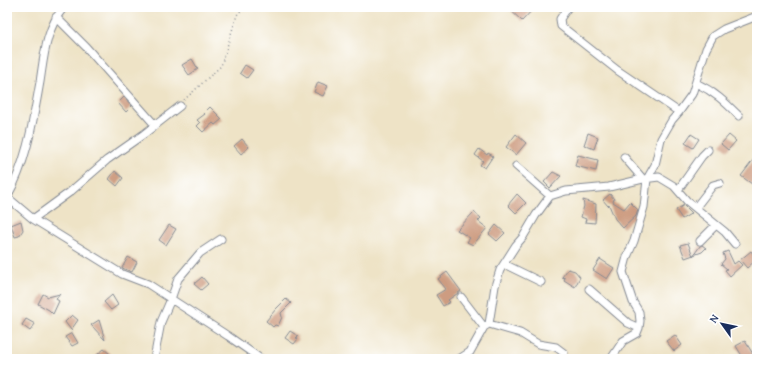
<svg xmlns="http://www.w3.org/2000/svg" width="764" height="366" font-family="'Gentium Book Plus',serif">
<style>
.building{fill:#cd9c81}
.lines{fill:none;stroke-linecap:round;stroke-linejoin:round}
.minor-casing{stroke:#848992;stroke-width:9}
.path{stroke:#848992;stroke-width:1.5;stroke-dasharray:1 3;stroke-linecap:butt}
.minor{stroke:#fff;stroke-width:7}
</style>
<rect width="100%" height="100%" fill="#fff"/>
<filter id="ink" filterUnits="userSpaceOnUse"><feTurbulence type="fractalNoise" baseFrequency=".025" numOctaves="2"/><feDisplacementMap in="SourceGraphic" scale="8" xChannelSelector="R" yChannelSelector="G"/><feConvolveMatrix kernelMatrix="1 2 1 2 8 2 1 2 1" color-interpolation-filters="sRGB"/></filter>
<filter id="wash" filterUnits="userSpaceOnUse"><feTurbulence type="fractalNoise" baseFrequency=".012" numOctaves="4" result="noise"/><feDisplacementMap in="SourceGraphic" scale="16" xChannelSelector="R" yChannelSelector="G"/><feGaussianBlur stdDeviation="0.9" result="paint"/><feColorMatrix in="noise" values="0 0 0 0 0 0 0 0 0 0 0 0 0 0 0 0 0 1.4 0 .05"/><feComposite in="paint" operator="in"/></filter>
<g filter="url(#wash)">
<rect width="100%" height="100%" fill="#eee3c6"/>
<g id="blocks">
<path class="building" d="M507,7H535L522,21Z
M192,59L198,69L189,75L182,65Z
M245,65L253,70L247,78L240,73Z
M318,82L328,86L323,96L314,92Z
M124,97L132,106L126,112L118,103Z
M210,107L222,119L215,125L213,123L203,132L197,126L200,123L197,120L205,114L204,113Z
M588,133L598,137L594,149L584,145Z
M516,134L526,143L516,155L506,147Z
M691,134L699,139L693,148L685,143Z
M729,135L736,141L728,150L721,144Z
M242,139L249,147L241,154L234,146Z
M479,149L487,155L488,153L493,156L485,168L480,165L483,161L475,155Z
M578,155L598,160L596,171L575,166Z
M757,155V177L752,184L741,176Z
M115,171L123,178L117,186L109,179Z
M553,172L561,176L550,188L544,182Z
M517,194L526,203L516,213L508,205Z
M610,194L614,199L613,202L624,209L630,202L638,210L636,216L623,228L615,219L609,205L608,206L603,200Z
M583,200L596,204L595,223L585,222L586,219L581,217L584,206Z
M684,205L692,213L682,219L676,210Z
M474,212L481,218L478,221L487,228L473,245L467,242L470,238L457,230Z
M21,221L23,230L19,236L15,237L11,225Z
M169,225L176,229L166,245L159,240Z
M496,225L505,233L497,241L489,234Z
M688,243L693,256L700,246L702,245L706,248L702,252L685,258L680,245Z
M728,251L734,264L738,261L742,265L730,276L725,270L727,269L721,264L725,259L723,253Z
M751,251L757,259L747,268L740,260Z
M128,257L137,262L132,272L122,268Z
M600,259L614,268L607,279L593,270Z
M568,269L575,271L580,277L575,287L564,280L565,278L562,277Z
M447,272L461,291L448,300L450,302L443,306L436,295L446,289L438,279Z
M202,277L208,284L201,290L194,284Z
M43,294L48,297L60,294L56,299L59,301L53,314L49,310L38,304Z
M112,295L118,305L111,310L104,302Z
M286,299L291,303L281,313L282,317L278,326L275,325L273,327L266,321L276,309Z
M72,315L78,320L71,330L65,322Z
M26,319L35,324L30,331L22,325Z
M99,320L105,340L91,325Z
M290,331L298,336L296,338L298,339L294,344L285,338Z
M72,333L78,343L72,346L65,337Z
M675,335L682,345L674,351L666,341Z
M745,341L753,354L744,359L736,346Z
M104,349L110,354L105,359H92Z"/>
</g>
</g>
<g filter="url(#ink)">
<use href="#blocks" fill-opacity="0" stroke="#848992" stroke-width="1"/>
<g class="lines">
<g class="minor-casing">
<path id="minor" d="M568,7L560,19L561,26L617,70L679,112
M56,17L86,47L155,125
M696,83C715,92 725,102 739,116
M624,157L643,179
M516,166L550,196
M678,190L702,156L708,150
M7,197L33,219L122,274L148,284L228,336L261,359
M7,197C27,162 33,121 40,82C44,56 46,28 64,7
M696,207L713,185L720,183
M33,219L70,192L107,160L144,134L180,106
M700,241L716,225
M504,264L541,282
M589,289L628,323L639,328L637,333L623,341L611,359
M461,297L484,327L489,324L495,286L500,270L516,245L523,237L536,215L550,196L566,191L609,187L643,179L659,177L674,186L687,201L725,232L735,244
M489,324L520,333L538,344L556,347L564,353
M639,328L640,321L639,312L633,302L623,272L627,257L634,241L644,207L647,179L655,165L661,139L672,120L679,112L692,94L706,49L713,36L724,29L757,16
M154,359L161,322L171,299L178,279L200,253L221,239
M459,359L470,352L484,327"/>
</g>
<path class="path" d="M184,100L221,66L237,15L244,7"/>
<use href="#minor" class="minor"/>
</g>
</g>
<rect width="764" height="366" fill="none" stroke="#fff" stroke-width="24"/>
<g transform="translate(722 324) rotate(303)" stroke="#ffffff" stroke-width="3" paint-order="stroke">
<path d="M0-3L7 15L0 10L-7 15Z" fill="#1b2f5e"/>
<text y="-6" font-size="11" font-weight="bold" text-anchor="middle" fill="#1b2f5e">N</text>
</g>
</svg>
